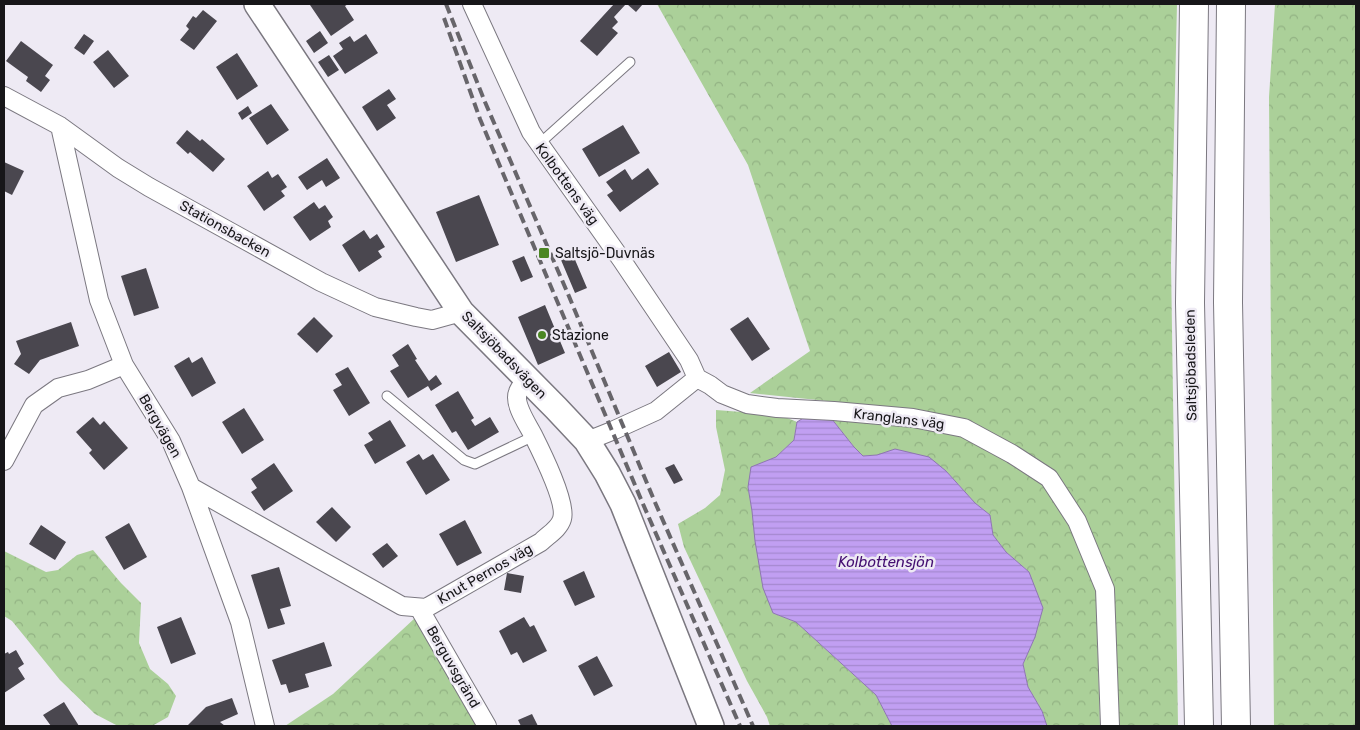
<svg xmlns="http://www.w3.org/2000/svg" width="1360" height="730" font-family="Rubik,sans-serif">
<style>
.forest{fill:url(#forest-crowns)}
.water{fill:url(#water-rules);stroke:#8e76b1}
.building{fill:#4a474f}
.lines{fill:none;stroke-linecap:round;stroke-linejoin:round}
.lane-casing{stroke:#7b7880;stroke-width:11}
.street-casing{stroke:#7b7880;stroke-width:20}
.secondary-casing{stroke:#7b7880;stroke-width:28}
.highway-casing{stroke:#7b7880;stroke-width:30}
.lane{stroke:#fff;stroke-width:9}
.street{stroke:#fff;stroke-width:18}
.secondary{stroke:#fff;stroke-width:25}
.highway{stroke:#fff;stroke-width:28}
.rail{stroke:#67656a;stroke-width:4;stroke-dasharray:10 5;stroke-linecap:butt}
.poi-dot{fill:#4b8623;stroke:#eeeaf4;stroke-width:2}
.labels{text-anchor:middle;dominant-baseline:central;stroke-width:5;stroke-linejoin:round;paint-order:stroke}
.street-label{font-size:14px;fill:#171619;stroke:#eeeaf4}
.poi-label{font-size:14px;fill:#171619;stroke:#eeeaf4;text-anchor:start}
.water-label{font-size:15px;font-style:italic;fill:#440f71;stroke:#eeeaf4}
</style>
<defs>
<pattern id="forest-crowns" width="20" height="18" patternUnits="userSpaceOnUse" patternTransform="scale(1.25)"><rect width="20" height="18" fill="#abd099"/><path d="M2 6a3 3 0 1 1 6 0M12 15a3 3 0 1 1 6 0" fill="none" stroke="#92b283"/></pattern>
<pattern id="water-rules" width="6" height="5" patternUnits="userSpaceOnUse" patternTransform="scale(1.25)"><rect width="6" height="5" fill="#c19ff2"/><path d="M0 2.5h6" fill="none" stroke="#a588cf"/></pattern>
</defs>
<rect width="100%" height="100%" fill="#eeeaf4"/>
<path class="forest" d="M657,4H1177L1171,263L1178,726H1118L1112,587L1085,517L1058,478L914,410L750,393L810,351L748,165Z
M1275,4H1356V726H1274L1269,97Z
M716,410L780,415L797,422L794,440L776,457L748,487L773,613L796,622L876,695L892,726H770L767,717L747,681L684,547L678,524L705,508L720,495L725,470L716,427Z
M831,418L912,423L957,434L1009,462L1045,484L1072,524L1096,592L1100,726H1047L1042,711L1028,687L1023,664L1035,636L1029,572L1006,552L993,535L990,515L975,503L946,471L877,455L863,456L854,447Z
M93,550L121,583L141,603L139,643L150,669L168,684L176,696L168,717L152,726H118L95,714L60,680L12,621L4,616V551L46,572L58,570L77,555Z
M415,618L477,726H285L333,694Z"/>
<path class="water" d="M808,415L831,418L854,447L863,456L877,455L895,449L929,457L946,471L975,503L990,515L993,535L1006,552L1029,572L1043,608L1035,637L1023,664L1028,687L1042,711L1047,726H892L876,695L796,622L773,613L763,588L755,541L752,511L748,487L751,467L776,457L794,440L797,422Z"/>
<path class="building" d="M312,4H348L345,6L354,20L331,36L310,5Z
M614,4H626L614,17L618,22L612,28L618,33L597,56L580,41Z
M627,4H643L636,12Z
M203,10L217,21L194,50L180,40L189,29L186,26L193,16L196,18Z
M320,31L328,43L314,53L306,41Z
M84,34L94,41L84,55L74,48Z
M366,34L378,53L345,74L333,56L343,49L339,43L350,36L354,42Z
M21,41L53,65L45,76L50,80L41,92L26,81L28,77L6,61Z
M108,50L129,76L114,88L93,62Z
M237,53L258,86L237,100L216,67Z
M329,55L339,70L328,77L318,62Z
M389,89L396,99L387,105L396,118L377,131L362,107Z
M271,104L289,130L267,145L249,118Z
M248,106L252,113L242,120L238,113Z
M623,125L640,153L599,177L582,149Z
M187,130L200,141L202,139L225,159L213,172L190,152L188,154L176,143Z
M327,158L340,178L326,187L322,180L307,190L298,177Z
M4,162L24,171L12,195L4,191Z
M648,168L659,184L620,212L607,195L613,191L606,182L625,169L632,180Z
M268,171L272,178L278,174L287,187L281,191L285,196L264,211L247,186Z
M479,195L499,245L456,262L436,212Z
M314,202L319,209L325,205L333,217L328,221L331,227L310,241L293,217Z
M364,230L370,239L377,234L385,247L378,251L382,257L359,272L342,245Z
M573,255L587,288L575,293L561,260Z
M524,256L533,277L521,282L512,261Z
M146,268L159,308L134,316L121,276Z
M545,305L565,353L538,365L518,317Z
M314,317L333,336L317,353L297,334Z
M748,317L770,349L752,361L730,329Z
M71,322L79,346L40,360L29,374L14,364L21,354L16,341Z
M408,344L417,359L415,360L429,381L436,375L442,384L431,391L428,386L408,398L390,371L399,366L392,355Z
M669,352L681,372L657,387L645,366Z
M189,357L192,363L202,357L216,383L192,397L174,366Z
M348,367L370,403L349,416L333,390L342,385L335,374Z
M458,391L474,418L471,420L475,426L490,417L499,432L468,450L456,431L452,433L435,405Z
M244,408L264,440L242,454L222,422Z
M93,417L100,425L104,421L128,448L104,470L89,453L92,450L76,432Z
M390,420L406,446L375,464L364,445L373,440L368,433Z
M419,454L423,460L433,454L450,480L426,495L406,462Z
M274,463L293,491L264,511L251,492L257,488L251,479Z
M674,464L683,480L674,484L665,468Z
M332,507L351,527L336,542L316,522Z
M465,520L482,553L457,566L439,534Z
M129,523L147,557L124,570L105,537Z
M41,525L66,542L55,560L29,544Z
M387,543L398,556L383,568L372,554Z
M279,567L291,606L280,609L285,624L268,629L251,575Z
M584,571L595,597L575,606L563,581Z
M507,573L524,576L521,593L504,590Z
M181,617L196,654L171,664L157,627Z
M524,617L530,627L534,625L547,651L523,663L517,652L511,655L499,631Z
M324,642L332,666L305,674L309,687L289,693L286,684L281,685L272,660Z
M16,650L24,664L18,668L25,679L4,693V654L8,652L9,654Z
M597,656L613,686L594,696L578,666Z
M232,698L238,714L220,722L225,726H187L206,707Z
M64,702L79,726H51L43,715Z
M532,714L538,726H521L518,720Z"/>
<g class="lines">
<g class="lane-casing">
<path id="lane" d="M539,144L630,62
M387,396L464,460L475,464L534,436"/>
</g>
<g class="street-casing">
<path id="street" d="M472,4L531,132L621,259L689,360L697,378
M4,96L60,126L118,168L149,187L321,282L375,307L416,317L432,320L461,312
M60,126L99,300L124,365L171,441L191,487L240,622L265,726
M587,441L612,431L656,411L697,378L710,385L722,394L747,404L777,408L834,411L913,418L964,428L1012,454L1049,478L1077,521L1105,589L1110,726
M4,461L34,405L58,388L88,380L124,365
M191,487L402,606L426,608L541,542C548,535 559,529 562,519C567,503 541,451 533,435C528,425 513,404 518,392C519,388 524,383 527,379
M419,608L487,726"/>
</g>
<g class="secondary-casing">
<path id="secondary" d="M257,4L461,312L556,408L587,441L607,473L623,504L711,726"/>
</g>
<g class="highway-casing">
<path id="highway" d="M1194,4L1190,303L1199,726
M1231,4L1228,302L1236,726"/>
</g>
<use href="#lane" class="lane"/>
<use href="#street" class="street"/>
<use href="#secondary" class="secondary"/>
<use href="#highway" class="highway"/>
<path class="rail" d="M446,4L485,102L568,294L654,500L753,726
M444,18L480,119L643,504L740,726"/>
</g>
<g class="poi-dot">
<rect x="538" y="247" width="12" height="12" rx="2.5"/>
<circle cx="542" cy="335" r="5"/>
</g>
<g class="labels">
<g class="street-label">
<text transform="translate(567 184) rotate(54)">Kolbottens väg</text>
<text transform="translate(225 229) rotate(29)">Stationsbacken</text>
<text transform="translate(504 355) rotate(46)">Saltsjöbadsvägen</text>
<text transform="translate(1191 365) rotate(-91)">Saltsjöbadsleden</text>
<text transform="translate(899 419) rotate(7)">Kranglans väg</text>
<text transform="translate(160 426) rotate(60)">Bergvägen</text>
<text transform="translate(485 574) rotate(-30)">Knut Pernos väg</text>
<text transform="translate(453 667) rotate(60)">Berguvsgränd</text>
</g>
<g class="poi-label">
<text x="555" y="253">Saltsjö-Duvnäs</text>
<text x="552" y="335">Stazione</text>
</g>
<g class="water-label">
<text x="886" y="562">Kolbottensjön</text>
</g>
</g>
<rect width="1360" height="730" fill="none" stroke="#171619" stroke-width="10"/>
</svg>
